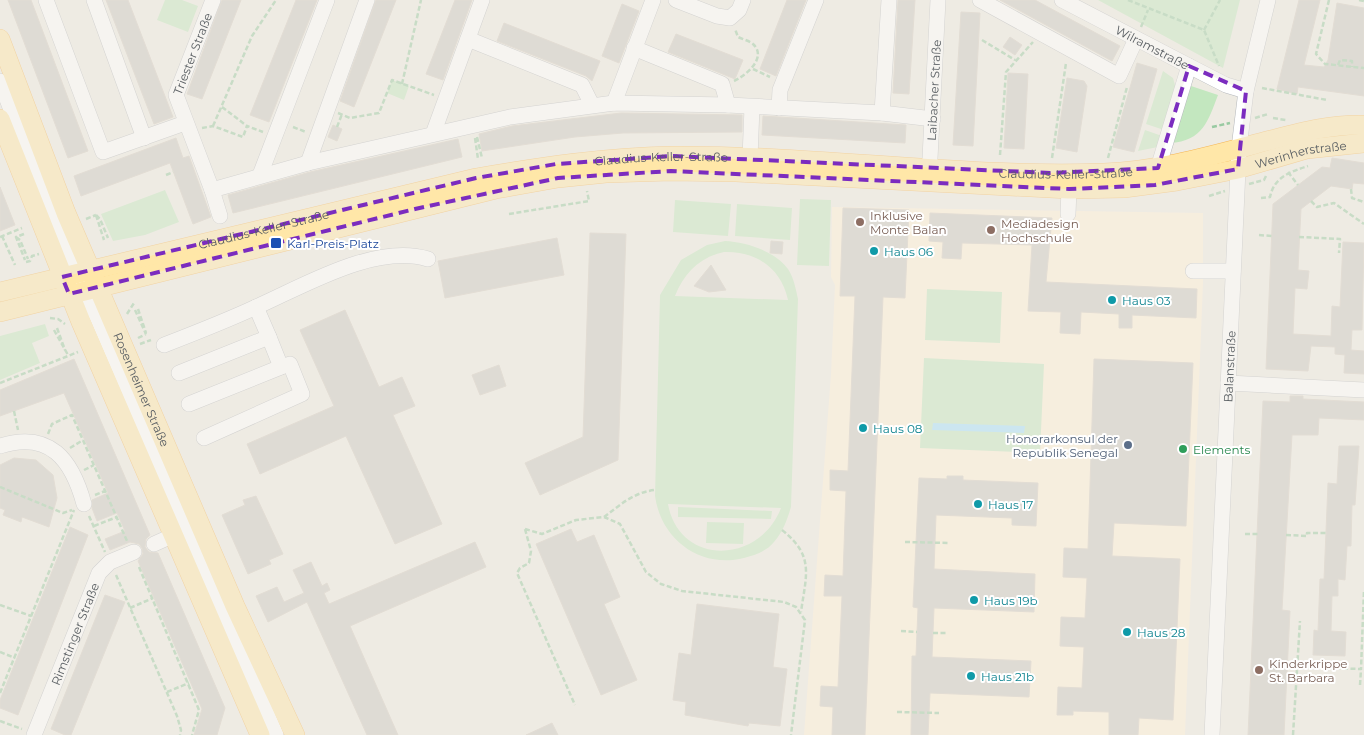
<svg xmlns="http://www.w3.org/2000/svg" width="1364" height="735" font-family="Montserrat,sans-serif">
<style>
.commercial{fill:#fff1d8}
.green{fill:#c3e7bf;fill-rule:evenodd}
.water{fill:#a3e1ff}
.building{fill:#cbc7c2;stroke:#d3ccc1}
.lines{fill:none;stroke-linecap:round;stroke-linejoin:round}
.minor-casing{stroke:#b4b7bb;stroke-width:16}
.major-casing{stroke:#f5b656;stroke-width:20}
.path{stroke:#99caa2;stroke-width:2.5;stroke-dasharray:5 2.5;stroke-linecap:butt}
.minor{stroke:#fff;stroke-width:15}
.major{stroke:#ffe7a8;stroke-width:19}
.marked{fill:none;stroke:#7b2cbf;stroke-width:4;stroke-dasharray:10 6;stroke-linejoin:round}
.education-dot{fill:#8d6e63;stroke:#fff;stroke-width:2}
.transit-dot{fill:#1a4fb4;stroke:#fff;stroke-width:2}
.culture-dot{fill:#0f9aa8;stroke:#fff;stroke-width:2}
.service-dot{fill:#5c6f8a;stroke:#fff;stroke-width:2}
.leisure-dot{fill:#2e9e5b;stroke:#fff;stroke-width:2}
.labels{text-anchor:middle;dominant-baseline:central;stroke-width:4;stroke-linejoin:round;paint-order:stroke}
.street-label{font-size:12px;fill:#5b6064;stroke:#fff}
.education-label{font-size:12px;fill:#785e54;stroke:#fff;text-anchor:start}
.transit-label{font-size:12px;fill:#164399;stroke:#fff;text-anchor:start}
.culture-label{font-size:12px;fill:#0d838f;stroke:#fff;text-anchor:start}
.service-label{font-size:12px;fill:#4e5e75;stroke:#fff;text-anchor:end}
.leisure-label{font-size:12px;fill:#27864d;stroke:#fff;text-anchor:start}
</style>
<rect width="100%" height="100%" fill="#eeebe3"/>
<path class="commercial" d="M832,207L1203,213V283L1185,735H804L831,374L835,285L831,277Z"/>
<path class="green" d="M165,0H182L198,6L188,32L157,20Z
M1098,0H1240L1223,68Z
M1163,71L1173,78L1176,89L1164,130L1146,124Z
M392,80L409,86L404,100L387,93Z
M1188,85L1218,95C1208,121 1203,141 1170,143Z
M1145,130L1162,136L1158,147L1138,151Z
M165,190L179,222L145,235L113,241L101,214Z
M800,199L831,200L829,266L797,265Z
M675,200L731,204L728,236L673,232Z
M737,204L792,208L790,240L735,236Z
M725,241C746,242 775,251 788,269C794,278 796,290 798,299L791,507C787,520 783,532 774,542C767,551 755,555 744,558C701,569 661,540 655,496L660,295L681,260L707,245ZM724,252C756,251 781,268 788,300L675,296C684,273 700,257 724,252ZM668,504L781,508C759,565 679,566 668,504Z
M927,289L1002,292L1000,343L925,340Z
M45,324L49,336L32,343L40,363L0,380V336Z
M924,358L1044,364L1040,453L920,448Z
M678,507L772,511L771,519L678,517Z
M707,522L744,523L743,544L706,543Z"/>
<path class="water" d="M933,423L1025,426L1024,433L932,430Z"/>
<path class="building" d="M8,0H31L88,151L68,158Z
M106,0H128L173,117L154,124Z
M222,0H241L202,99L187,94Z
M296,0H317L269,122L250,115Z
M376,0H396L354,107L340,101Z
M455,0H472L443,80L426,74Z
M787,0H806L776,76L760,69Z
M898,0H915L909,94L893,93Z
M1000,0H1035L1120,46L1112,61Z
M1299,0H1320L1304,65L1324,67L1328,60L1337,3L1364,8V96L1298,87L1297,94L1277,89Z
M622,4L639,11L619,63L602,56Z
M961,12L980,13L973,146L953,145Z
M504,23L600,61L592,81L586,76L497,41Z
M676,34L743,60L735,79L668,52Z
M1010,37L1022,45L1015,55L1003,47Z
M1137,63L1157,69L1134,152L1113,147Z
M1008,73L1028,74L1024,149L1004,148Z
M1067,78L1084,81L1087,86L1077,152L1056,148Z
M621,113L742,115V132L623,133L575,137L482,151L479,134L512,126Z
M763,116L906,125L905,143L762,135Z
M333,125L342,129L337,141L328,137Z
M176,138L183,158L189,156L211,217L193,224L170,163L81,196L74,176Z
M458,139L462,157L233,213L228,195L310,172Z
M1332,158L1364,163V184L1353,183L1352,189L1331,186L1301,209L1298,270L1309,271L1307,289L1295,288L1293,334L1331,336L1332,306L1340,307L1343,242L1364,243L1362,330H1352L1351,350L1364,351V374L1344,373L1345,355L1335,354V347L1311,346L1308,371L1266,369L1273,204L1322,167L1330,168Z
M0,187L15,225L0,231Z
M843,208L909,210L905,298L883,297L865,735H832L833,707L820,706L821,686L838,687L842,596H824L825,575L843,576L846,491L830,490V470L848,471L855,296H840Z
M930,213L1052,218L1046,282L1197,289L1196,318L1132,315V328H1119V314L1081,312L1080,334L1060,333L1061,312L1028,311L1032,245L962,243L961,259L942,258L943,242L929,241Z
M590,233L626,234L618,460L540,495L525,463L583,437Z
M557,238L564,275L445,298L438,261Z
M771,241L783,242L782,254L770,253Z
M711,265L726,290L709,292L694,286Z
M345,310L379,387L402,377L415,406L393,415L442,524L395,544L346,436L260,474L247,444L334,406L300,330Z
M74,359L150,535L146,539L145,547L149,552L158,553L225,708L217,735H194L202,709L138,561L143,554L142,548L139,544L130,542L110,550L105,539L125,531L117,513L97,521L92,508V500L108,493L64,393L0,416V390Z
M1094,359L1193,363L1186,526L1114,523L1112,556L1180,559L1173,720L1139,718L1138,735H1109V712L1073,711V715H1057L1058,687L1082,688L1084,647L1060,646L1061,617L1085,618L1087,578L1063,577L1064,548L1088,549Z
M499,365L506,386L480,395L472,375Z
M1290,396H1303V399L1364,402V420L1319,418L1318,435H1292L1282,610L1290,611L1284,735H1248L1263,401L1290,402Z
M1339,446H1359L1355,505H1352L1351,546H1347L1345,580L1338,579V596H1332L1331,631L1346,632L1345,656L1313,655L1314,630L1318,631L1320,579H1324L1328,483L1337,484Z
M14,458L36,460L53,475L57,498L49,527L22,517L21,522L3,515L5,510L0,508V465Z
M947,476H963V480L1038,483L1036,526L1012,525V518L936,515L934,569L1035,574L1034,612L934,608L932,657L1031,661L1029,697L930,693L928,735H911L912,656H916L918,608L913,607L919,478L947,479Z
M256,496L283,554L269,560L271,564L248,574L222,515L245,505L243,500Z
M70,527L88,535L18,715L0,708V700Z
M571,529L577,542L594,535L620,597L604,604L637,680L601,695L536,544Z
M475,542L486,567L350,626L398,735H367L307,602L268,622L256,596L277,587L284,602L304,593L293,570L311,562L322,586L327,583L330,590L324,593L329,604Z
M105,595L125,602L71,735H65L51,729Z
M697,604L779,614L773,667L787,669L780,726L749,723L748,726L685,715L686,702L673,700L679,653L691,655Z
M552,723L558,735H526Z"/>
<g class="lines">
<g class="minor-casing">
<g id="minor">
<path d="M46,0L103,152L185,123"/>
<path d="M94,0L144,138"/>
<path d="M676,0L717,16L730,18L739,10L743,0"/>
<path d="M980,0L1119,76L1136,39"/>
<path id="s1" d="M1062,0L1189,66L1226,85L1246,91"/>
<path d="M468,39L582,85L592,105"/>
<path d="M634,48L722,84L728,105"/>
<path d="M0,81L64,248L98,319L276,735"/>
<path d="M614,103L653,0"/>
<path d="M779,108L780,90L816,0"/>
<path d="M882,113L889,0"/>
<path d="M433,134L482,0"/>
<path d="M750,158L752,107"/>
<path d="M308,163L367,0"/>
<path d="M1158,168L1189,66"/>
<path d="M260,175L327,0"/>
<path id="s2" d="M929,178L938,0"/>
<path id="s3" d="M212,190L176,95L213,0"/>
<path d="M1068,214L1069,189"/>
<path d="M220,216L212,190L308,163L510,117L614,103L728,105L882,113L933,119"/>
<path d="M1193,271H1233"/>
<path d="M164,345C195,333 226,321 256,307C304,286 375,243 428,259"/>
<path d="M179,373L269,337L256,307"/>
<path d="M1228,383L1364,390"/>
<path d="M189,404L281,367L269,337"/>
<path d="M204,438L302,394L290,364L281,367"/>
<path d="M0,446C50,430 72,460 84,504"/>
<path d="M154,544L174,535"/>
<path id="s4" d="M34,735L99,573L110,562L134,552"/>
<path id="s5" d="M1212,735L1239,148L1246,91L1268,0"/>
</g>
</g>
<g class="major-casing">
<g id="major">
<path id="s6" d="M0,39L66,213L235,606L295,735"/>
<path d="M0,119L81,322L260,735"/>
<path id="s7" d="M0,292L476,178C541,167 606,157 672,156C816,155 960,178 1104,173C1161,171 1217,154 1271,140C1302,132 1332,124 1364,125"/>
<path id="s8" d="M0,312L496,189L558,178L606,173L671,171L736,172L1069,189L1124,188L1177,181L1238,169L1307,149L1364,143"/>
</g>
</g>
<path class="path" d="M1128,0L1204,30L1219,66
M1329,0L1316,54L1325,64L1364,68
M1359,0L1364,1
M1141,27L1148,10
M1204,30L1220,0
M982,40L1015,60
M1338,65L1340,60L1352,61V67
M753,69L770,77
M734,81C745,76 768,58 753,44C750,41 742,39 738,37L735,29
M402,84L421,0
M1262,88L1327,100
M222,107L247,126
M338,113L350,118L379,113L392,80L434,95
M1255,118L1268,114
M1273,118L1286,120
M213,126L252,36L276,0
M293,127L306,132
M337,127L342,114
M1212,127L1230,123
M202,128L213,126L243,137L247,126L263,132
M477,137L482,158
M475,138L478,159
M1000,155L1006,72L1033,42
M1052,158L1066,63
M1108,158L1127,87
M1288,172L1298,185
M166,175L173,172
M1249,184L1264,180L1266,176
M1351,189L1352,198L1364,202
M1209,196L1225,191
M1261,198L1270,197C1274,177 1290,172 1308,166
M1311,201L1317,207L1334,203L1364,224
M509,214L589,201L587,191
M96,215L100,219L108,238
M96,215L104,240
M86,219L96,215
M24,234L16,237L25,260
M1259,235L1272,236
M2,236L15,265
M0,237L22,228
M16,237L20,240L28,259
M1299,237L1340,239L1339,253
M26,262L30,261L32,256L39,254
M138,309L146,333
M135,310L146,334
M127,314L134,303
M50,318L58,319L65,324
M57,328L65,350
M54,330L68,355
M138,338L146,334
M140,344L151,340
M0,383L78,352
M14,411L18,430
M48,434L52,424L72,415L127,541
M70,448L83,440
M84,470L94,465
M0,487L63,513L72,510
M95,495L105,491
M89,516L105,552
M604,517C620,505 634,492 655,490
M94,526L117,517
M525,529L542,534L576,520L604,517L620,524L646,572L661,584L682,591L784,602L796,607L805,620L791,735
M525,529L531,551L529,563L520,568L517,573L575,705
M782,530C815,556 806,575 801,612
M1245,534H1258
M1286,535L1307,536V533H1326
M905,542L950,543
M139,567L199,710L192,735
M116,575L177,716L181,730L180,735
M0,605L31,616
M130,608L153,598
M901,631L917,632
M933,633H946
M0,652L15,658
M1298,667L1361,669L1364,590
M1360,685L1361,669
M167,692L189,683
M0,693L74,510
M897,712L939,713
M0,721L22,729
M1293,735L1300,621"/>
<use href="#minor" class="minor"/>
<use href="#major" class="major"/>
</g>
<path d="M0 0H1364V735H0ZM1189,66L1246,91L1238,169L1155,185L1069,189L671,171L558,178L415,209L69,294L62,277L476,178L556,164L672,156L1050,173L1158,168Z" fill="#eeebe3" fill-opacity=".55" fill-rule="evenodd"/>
<path class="marked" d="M1189,66L1246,91L1238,169L1155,185L1069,189L671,171L558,178L415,209L69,294L62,277L476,178L556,164L672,156L1050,173L1158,168Z"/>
<g class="education-dot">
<circle cx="860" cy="222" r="5"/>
<circle cx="991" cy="230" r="5"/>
<circle cx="1259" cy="670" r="5"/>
</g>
<rect class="transit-dot" x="270" y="237" width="12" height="12" rx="2.5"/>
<g class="culture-dot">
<circle cx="874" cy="251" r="5"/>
<circle cx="1112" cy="300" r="5"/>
<circle cx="863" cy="428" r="5"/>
<circle cx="978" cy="504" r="5"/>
<circle cx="974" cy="600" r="5"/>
<circle cx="1127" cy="632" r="5"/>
<circle cx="971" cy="676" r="5"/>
</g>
<circle class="service-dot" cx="1128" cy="445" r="5"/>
<circle class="leisure-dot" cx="1183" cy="449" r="5"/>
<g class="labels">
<g class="street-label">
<text stroke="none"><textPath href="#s1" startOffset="102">Wilramstraße</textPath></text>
<text stroke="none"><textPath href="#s3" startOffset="146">Triester Straße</textPath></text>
<text stroke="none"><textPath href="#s2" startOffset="88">Laibacher Straße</textPath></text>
<text stroke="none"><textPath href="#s8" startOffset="1321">Werinherstraße</textPath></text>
<text stroke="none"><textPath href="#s7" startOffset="676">Claudius-Keller-Straße</textPath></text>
<text stroke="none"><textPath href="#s7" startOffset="1081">Claudius-Keller-Straße</textPath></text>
<text stroke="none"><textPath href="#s7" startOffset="271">Claudius-Keller-Straße</textPath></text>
<text stroke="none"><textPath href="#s5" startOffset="369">Balanstraße</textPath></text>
<text stroke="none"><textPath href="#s6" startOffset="378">Rosenheimer Straße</textPath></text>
<text stroke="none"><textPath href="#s4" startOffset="109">Rimstinger Straße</textPath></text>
</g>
<g class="education-label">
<text x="870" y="215">Inklusive<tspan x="870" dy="14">Monte Balan</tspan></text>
<text x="1001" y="223">Mediadesign<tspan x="1001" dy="14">Hochschule</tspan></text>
<text x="1269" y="663">Kinderkrippe<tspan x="1269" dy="14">St. Barbara</tspan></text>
</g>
<g class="transit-label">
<text x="287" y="243">Karl-Preis-Platz</text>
</g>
<g class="culture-label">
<text x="884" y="251">Haus 06</text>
<text x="1122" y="300">Haus 03</text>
<text x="873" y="428">Haus 08</text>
<text x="988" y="504">Haus 17</text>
<text x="984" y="600">Haus 19b</text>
<text x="1137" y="632">Haus 28</text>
<text x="981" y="676">Haus 21b</text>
</g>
<g class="service-label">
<text x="1118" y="438">Honorarkonsul der<tspan x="1118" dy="14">Republik Senegal</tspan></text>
</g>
<g class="leisure-label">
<text x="1193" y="449">Elements</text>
</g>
</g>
</svg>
